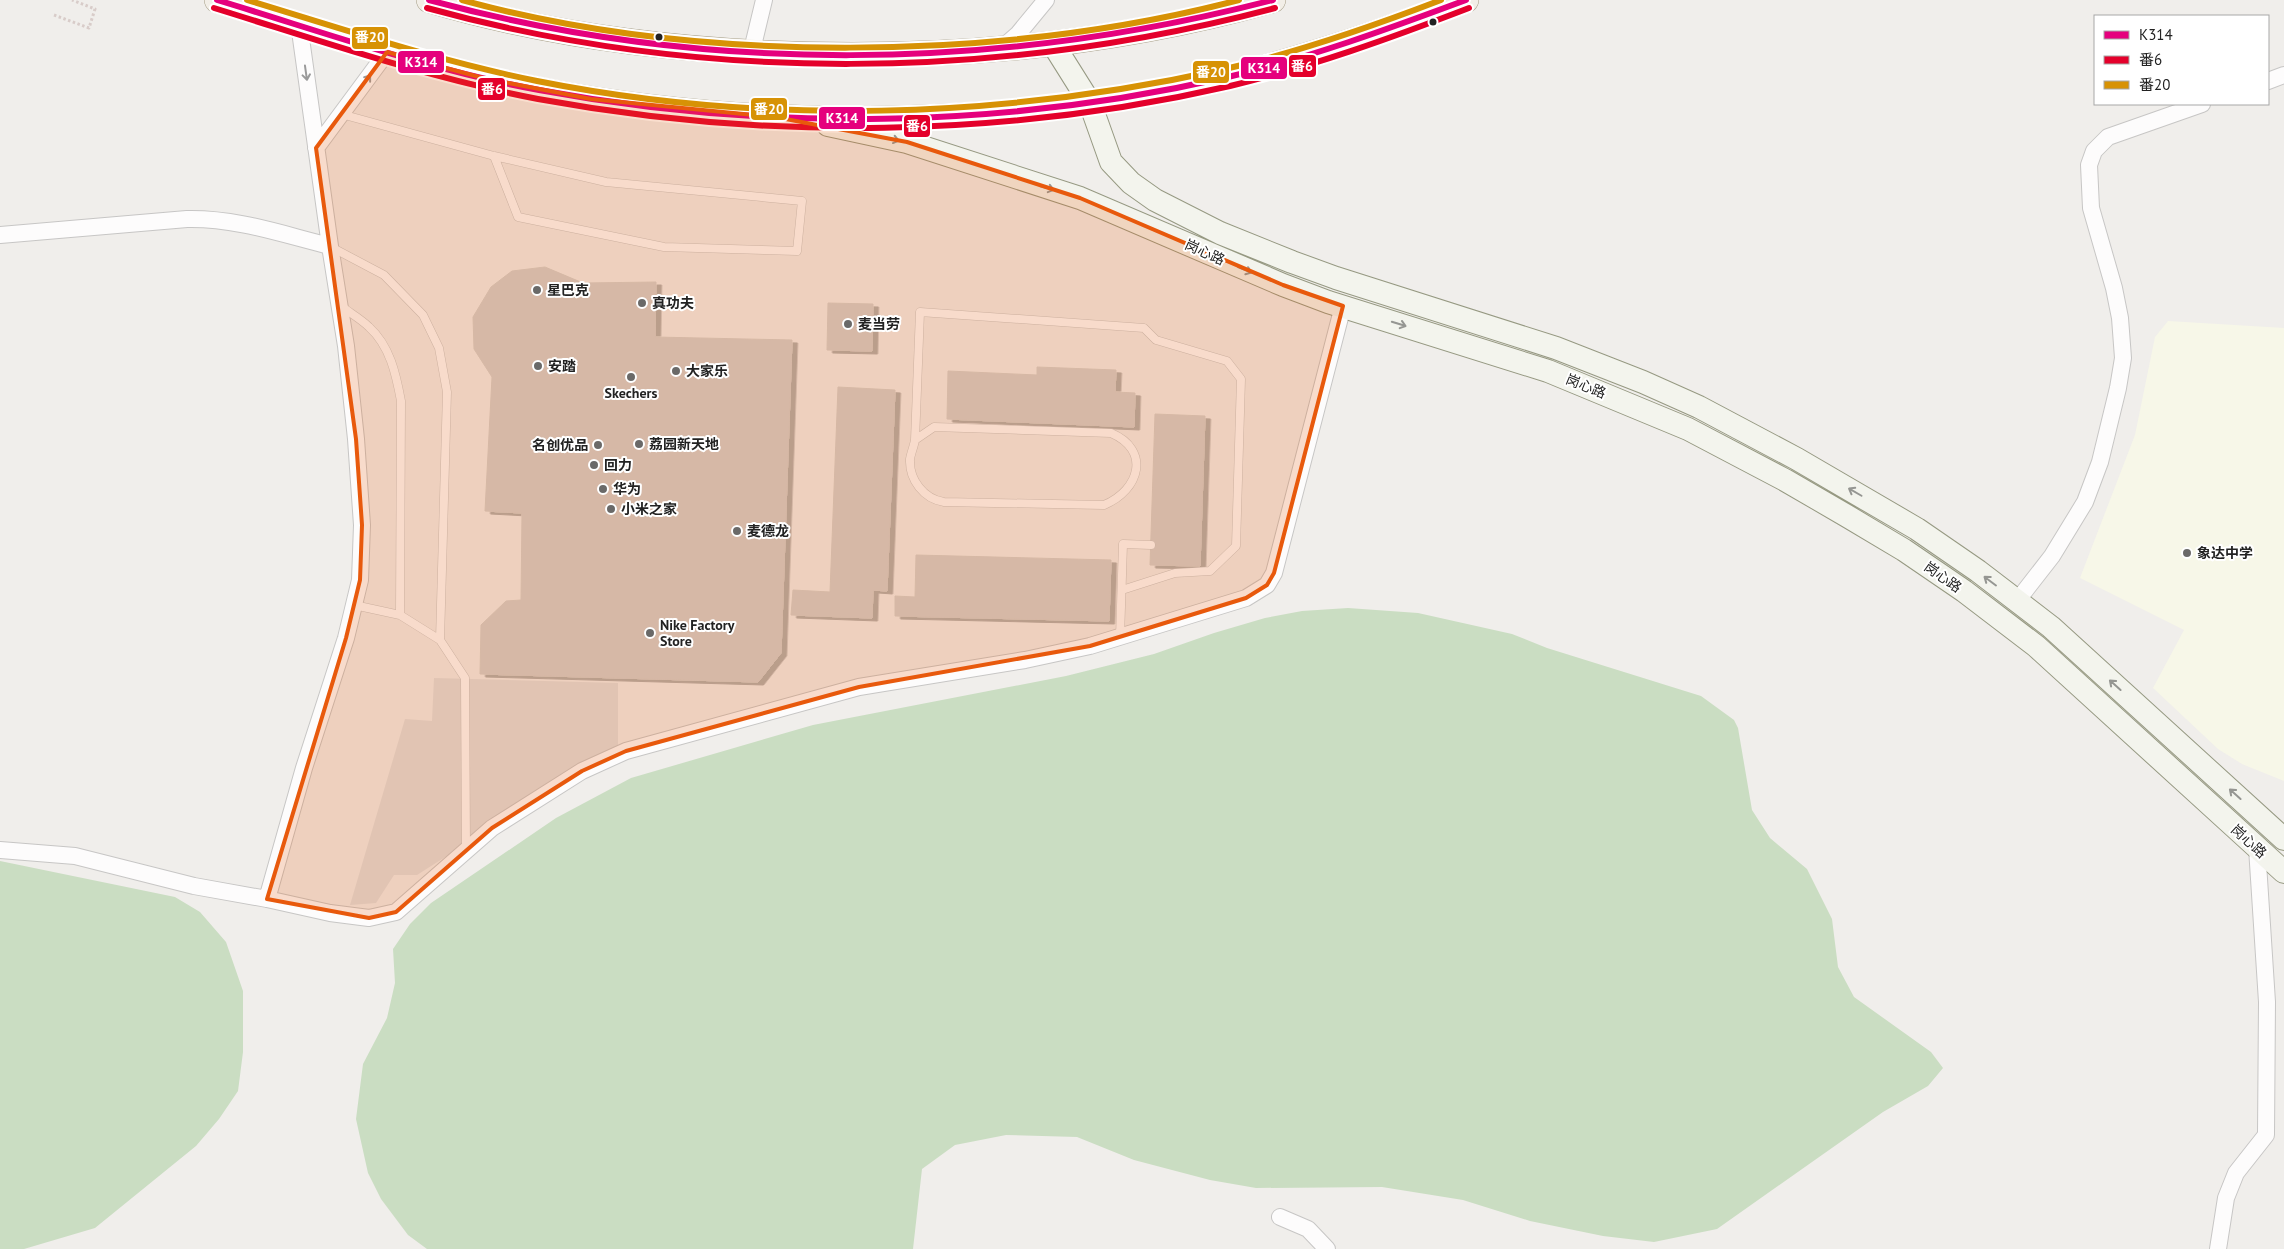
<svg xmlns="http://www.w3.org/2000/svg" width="2284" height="1249" font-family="'PT Sans','Noto Sans SC',sans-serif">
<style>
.education{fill:#f7f7e8}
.forest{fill:#caddc2}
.parking{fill:#e0dfde}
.building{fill:#d3d0ce;stroke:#d3d0cc;filter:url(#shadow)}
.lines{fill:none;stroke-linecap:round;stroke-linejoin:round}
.lane-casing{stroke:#c7c6c5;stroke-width:9}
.street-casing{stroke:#c7c6c5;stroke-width:18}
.secondary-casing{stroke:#969982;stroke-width:24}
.primary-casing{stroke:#a69e87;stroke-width:26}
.path{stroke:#d8ccc9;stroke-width:3;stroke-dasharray:2.5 2.5;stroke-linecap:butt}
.lane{stroke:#fdfcfc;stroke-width:8}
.street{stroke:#fdfcfc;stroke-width:16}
.secondary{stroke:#f3f4ed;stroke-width:22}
.primary{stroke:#f2eee7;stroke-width:25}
.bus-1-casing{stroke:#fff;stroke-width:10}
.bus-2-casing{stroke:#fff;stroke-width:10}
.bus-3-casing{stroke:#fff;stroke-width:10}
.bus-1{stroke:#e5007d;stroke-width:6}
.bus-2{stroke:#e4002b;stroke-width:6}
.bus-3{stroke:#d79205;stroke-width:6}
.oneway{stroke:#9a9a9a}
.oneway2{stroke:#959692}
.marked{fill:#e8590c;fill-opacity:0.2;stroke:#e8590c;stroke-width:4;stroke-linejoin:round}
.bus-dot{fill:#222;stroke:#fff;stroke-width:2}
.poi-dot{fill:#6a6968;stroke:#fff;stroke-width:2}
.labels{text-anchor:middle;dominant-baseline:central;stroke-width:4;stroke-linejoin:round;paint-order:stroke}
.street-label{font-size:14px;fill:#222;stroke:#fff}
.poi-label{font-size:14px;font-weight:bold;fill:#222;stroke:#fff;text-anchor:start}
.line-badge{stroke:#fff;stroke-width:2}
.badge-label{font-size:14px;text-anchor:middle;font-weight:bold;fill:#fff}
</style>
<defs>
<filter id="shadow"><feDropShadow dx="5.5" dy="3" stdDeviation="0" flood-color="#0004"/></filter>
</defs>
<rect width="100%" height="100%" fill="#f0eeeb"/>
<path class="education" d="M2168,321L2284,328V781L2242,764L2218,749L2153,688L2184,630L2080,578L2135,435L2155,337Z"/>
<path class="forest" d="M1348,608L1418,613L1512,634L1547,648L1701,696L1734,720L1738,728L1752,810L1770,838L1807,869L1832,919L1838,967L1854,997L1931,1052L1943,1068L1928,1086L1883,1112L1717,1229L1654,1242L1603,1236L1530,1221L1463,1200L1382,1187L1256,1188L1210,1180L1134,1160L1077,1137L1006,1135L955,1145L922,1169L913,1249H427L408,1235L381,1199L368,1173L356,1119L363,1064L387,1018L395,983L393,949L410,924L431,903L556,818L631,778L813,725L1066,676L1154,654L1214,633L1265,618L1302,611Z
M0,861L175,897L200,912L226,942L243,991V1052L238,1091L219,1119L196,1146L95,1228L24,1249H0Z"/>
<path class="parking" d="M434,678L618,683V747L417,875H394L376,903L350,905L405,719L432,721Z"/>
<path class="building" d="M545,267L583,283L656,282L655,337L792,340L781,653L758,682L480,674L481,625L506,601L521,600L522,513L485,511L492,377L474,349L473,317L491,287L512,271Z
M828,303L873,304L872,351L827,350Z
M1037,367L1116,370L1115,392L1135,393L1134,427L947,419L948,371L1037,375Z
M838,387L895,390L887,591L873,590L872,618L791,615L793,590L830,592Z
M1155,414L1205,416L1200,566L1150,565Z
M916,555L1111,560L1109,621L895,616V596L915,597Z"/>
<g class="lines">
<g class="lane-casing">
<path id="lane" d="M341,114L494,156L606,182L802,201L797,251L664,247L518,217L494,156
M331,247L384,275L423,315L439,348L447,392L440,640
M341,306C350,313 361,319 369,327C390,346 396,374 401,401L400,615
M934,427L1111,433C1151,450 1140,490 1104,505L944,502C924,499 909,480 910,459C911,453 914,446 915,440Z
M915,440L920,312L1144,328L1156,340L1227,361L1241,379L1236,546L1210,571L1175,573L1122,590
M354,605L400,615L440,640L465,678L466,849
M1120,637L1123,544L1151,545"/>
</g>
<g class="street-casing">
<path id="street" d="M1002,48L1018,34L1046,0
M751,54L764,0
M2268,81L2284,75
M316,148L387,52
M0,235L187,219C237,218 281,234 330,246
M2017,601L2052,556L2085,502L2100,462L2118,388L2123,358L2120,318L2114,288L2091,208L2089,165L2094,151L2108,137L2202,104
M0,850L75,856L194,886L267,899L330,913L369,918L396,912L492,828L582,771L626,751L859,687L1025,660L1090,646L1246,598L1267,585L1274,573L1343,306
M267,899L304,768L346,638L360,580L362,525L356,439L346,346L330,246L299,24
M1280,1217L1308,1229L1327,1249
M2218,1249L2226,1198L2236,1173L2266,1135L2267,1002L2257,848"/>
</g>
<g class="secondary-casing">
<path id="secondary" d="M1053,44L1090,103L1111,162L1131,183L1155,200L1220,233L1292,262L1336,278L1556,348L1643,382L1699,407L1797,459L1917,529L1978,571L2051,627L2284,839
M828,125L907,142L1080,198L1283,285L1328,302L1548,371L1688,429L1785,480L1847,516L1904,550L1964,591L2036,646L2284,872"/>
</g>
<g class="primary-casing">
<path id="primary" d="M217,0C324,32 429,69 539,90C763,132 1006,129 1228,77C1309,57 1388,30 1466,0
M429,0C567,41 709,55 853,55C995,55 1136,39 1273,0"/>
</g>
<path class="path" d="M54,15L89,28L95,9L72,0"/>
<use href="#lane" class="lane"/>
<use href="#street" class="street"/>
<use href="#secondary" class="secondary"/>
<use href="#primary" class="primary"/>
<g class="bus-1-casing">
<path id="bus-1" d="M217,0C323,32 429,70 539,90C765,132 1003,129 1228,77C1309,58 1388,29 1466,0
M429,0C704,75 997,72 1273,0"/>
</g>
<g class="bus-2-casing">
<path id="bus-2" d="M214,8C321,41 428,78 538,99C766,141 1004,138 1230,86C1311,67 1391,38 1469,8
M427,8C703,84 998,81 1275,8"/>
</g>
<g class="bus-3-casing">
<path id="bus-3" d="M247,0C343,29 438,61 537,81C762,126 1001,119 1225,69C1299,52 1371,27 1441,0
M462,0C699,65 1001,62 1239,0"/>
</g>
<use href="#bus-1" class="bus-1"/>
<use href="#bus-2" class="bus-2"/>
<use href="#bus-3" class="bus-3"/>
</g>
<defs><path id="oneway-shaft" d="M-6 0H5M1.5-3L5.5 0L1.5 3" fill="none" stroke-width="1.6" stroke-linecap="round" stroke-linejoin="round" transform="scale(1.25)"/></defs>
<g class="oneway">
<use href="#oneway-shaft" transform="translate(306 73) rotate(82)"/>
<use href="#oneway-shaft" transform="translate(366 81) rotate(-53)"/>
</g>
<g class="oneway2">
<use href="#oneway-shaft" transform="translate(892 139) rotate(13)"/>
<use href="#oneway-shaft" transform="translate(1047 188) rotate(16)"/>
<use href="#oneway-shaft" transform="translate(1245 270) rotate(22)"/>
<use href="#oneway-shaft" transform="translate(1399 324) rotate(17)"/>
<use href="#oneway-shaft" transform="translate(1855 492) rotate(-150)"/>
<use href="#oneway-shaft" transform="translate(1990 581) rotate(-143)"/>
<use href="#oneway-shaft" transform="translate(2115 685) rotate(-138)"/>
<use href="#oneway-shaft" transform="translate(2235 794) rotate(-138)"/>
</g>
<path class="marked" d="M387,52L483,78L591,99L775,117L907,142L1080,198L1283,285L1343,306L1274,573L1267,585L1246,598L1090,646L859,687L626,751L582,771L492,828L396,912L369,918L267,899L346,638L360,580L362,525L356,439L316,148Z"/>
<g class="bus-dot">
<circle cx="1433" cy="22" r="4.5"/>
<circle cx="659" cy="37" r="4.5"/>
</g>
<g class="poi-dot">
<circle cx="537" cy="290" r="5"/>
<circle cx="642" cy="303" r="5"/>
<circle cx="848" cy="324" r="5"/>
<circle cx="538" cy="366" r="5"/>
<circle cx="676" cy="371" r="5"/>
<circle cx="631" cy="377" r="5"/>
<circle cx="639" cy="444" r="5"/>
<circle cx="598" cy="445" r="5"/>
<circle cx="594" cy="465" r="5"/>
<circle cx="603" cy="489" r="5"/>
<circle cx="611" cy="509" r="5"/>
<circle cx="737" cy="531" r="5"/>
<circle cx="2187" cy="553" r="5"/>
<circle cx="650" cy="633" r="5"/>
</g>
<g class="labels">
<g class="street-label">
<text transform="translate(1205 252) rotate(24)">岗心路</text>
<text transform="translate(1586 386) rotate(22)">岗心路</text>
<text transform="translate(1943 577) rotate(35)">岗心路</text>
<text transform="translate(2249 841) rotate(42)">岗心路</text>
</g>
<g class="poi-label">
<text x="547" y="290">星巴克</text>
<text x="652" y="303">真功夫</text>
<text x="858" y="324">麦当劳</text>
<text x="548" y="366">安踏</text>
<text x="686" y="371">大家乐</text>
<text x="631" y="393" text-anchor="middle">Skechers</text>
<text x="649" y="444">荔园新天地</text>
<text x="588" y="445" text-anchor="end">名创优品</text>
<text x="604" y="465">回力</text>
<text x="613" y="489">华为</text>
<text x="621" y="509">小米之家</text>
<text x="747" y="531">麦德龙</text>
<text x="2197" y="553">象达中学</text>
<text x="660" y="625">Nike Factory<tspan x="660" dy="16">Store</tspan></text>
</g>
</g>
<g class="line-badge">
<rect x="351" y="26" width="38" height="24" rx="5" fill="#d79205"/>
<rect x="397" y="50" width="48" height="24" rx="5" fill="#e5007d"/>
<rect x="1288" y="54" width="29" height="24" rx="5" fill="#e4002b"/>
<rect x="1240" y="56" width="48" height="24" rx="5" fill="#e5007d"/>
<rect x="1192" y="60" width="38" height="24" rx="5" fill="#d79205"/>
<rect x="477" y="77" width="29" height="24" rx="5" fill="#e4002b"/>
<rect x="750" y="97" width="38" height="24" rx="5" fill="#d79205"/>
<rect x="818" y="106" width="48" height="24" rx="5" fill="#e5007d"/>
<rect x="903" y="114" width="28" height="24" rx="5" fill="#e4002b"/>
</g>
<g class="badge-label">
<text x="370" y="42">番20</text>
<text x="421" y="67">K314</text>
<text x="1302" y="71">番6</text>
<text x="1264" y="73">K314</text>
<text x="1211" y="77">番20</text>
<text x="492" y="94">番6</text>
<text x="769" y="114">番20</text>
<text x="842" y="123">K314</text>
<text x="917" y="131">番6</text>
</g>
<rect x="2094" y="15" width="175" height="90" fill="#ffffff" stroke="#a7a7a7"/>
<rect x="2104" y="31" width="25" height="8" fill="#e5007d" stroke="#a7a7a7"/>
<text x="2139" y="40" font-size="15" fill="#222222">K314</text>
<rect x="2104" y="56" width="25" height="8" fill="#e4002b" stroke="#a7a7a7"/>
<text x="2139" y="65" font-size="15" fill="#222222">番6</text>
<rect x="2104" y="81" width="25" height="8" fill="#d79205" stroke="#a7a7a7"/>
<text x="2139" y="90" font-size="15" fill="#222222">番20</text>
</svg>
